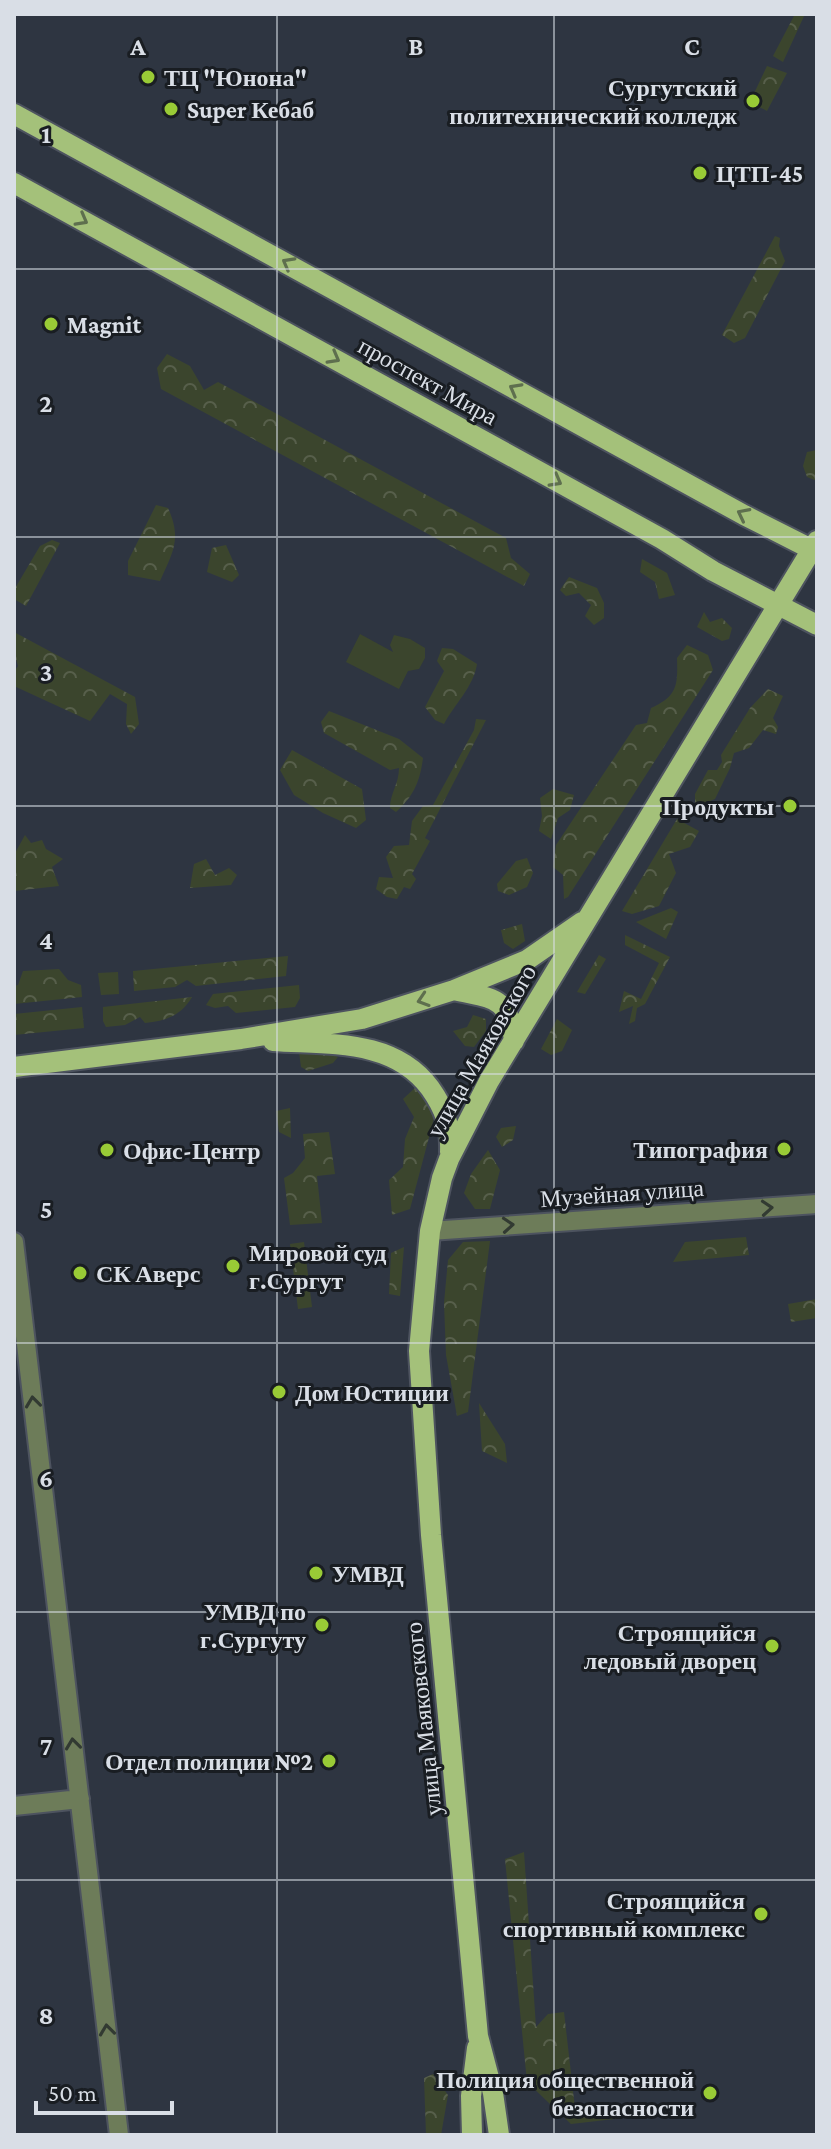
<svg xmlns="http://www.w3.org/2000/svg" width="831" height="2149" font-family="'Crimson Pro',serif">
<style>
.green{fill:#3b452d}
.forest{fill:url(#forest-crowns)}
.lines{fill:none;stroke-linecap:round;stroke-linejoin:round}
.minor-casing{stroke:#4d535f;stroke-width:22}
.major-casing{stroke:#4d535f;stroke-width:24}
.minor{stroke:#6d7c59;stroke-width:18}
.major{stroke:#a4c17a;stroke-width:20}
.oneway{stroke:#5e6f4e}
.oneway2{stroke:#323a32}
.grid{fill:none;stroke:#d9dee6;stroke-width:2;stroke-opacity:0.55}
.poi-dot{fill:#99cb36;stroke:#191d22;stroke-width:3}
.labels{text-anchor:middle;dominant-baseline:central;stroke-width:6;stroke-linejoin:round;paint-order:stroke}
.poi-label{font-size:24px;font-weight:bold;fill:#d9dee6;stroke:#191d22;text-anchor:start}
.street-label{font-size:24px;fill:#d9dee6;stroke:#191d22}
.grid-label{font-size:26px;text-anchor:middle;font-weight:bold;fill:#d9dee6;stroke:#191d22;stroke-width:6;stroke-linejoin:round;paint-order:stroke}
</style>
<defs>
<pattern id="forest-crowns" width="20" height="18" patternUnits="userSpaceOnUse" patternTransform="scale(2)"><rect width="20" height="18" fill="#3b452d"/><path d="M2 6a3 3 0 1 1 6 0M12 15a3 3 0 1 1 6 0" fill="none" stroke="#575f4b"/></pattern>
</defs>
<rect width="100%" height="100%" fill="#2e3541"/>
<path class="green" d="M360,634L393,652L390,645L394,635L410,639L425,648V658L419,669L408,671L399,689L346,662Z"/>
<path class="forest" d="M795,14H805L783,62L773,56Z
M767,66L787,73L767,111L750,102Z
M775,236L780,238L779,246L785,261L745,338L734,343L722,335Z
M167,354L190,366L204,390L218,382L506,538L511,558L530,574L524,586L161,389L157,368Z
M817,450V481L807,477L803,466L807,452Z
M156,505L168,508C182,539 173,552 160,581L128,575V561Z
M52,540L60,543L26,606L14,599V590L40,546Z
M226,545L239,575L232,582L207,572L212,548Z
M642,559L667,573L675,595L659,599L655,582L640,572Z
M569,577L597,588L604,603V618L594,625L585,616L591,605L579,593L566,596L560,590Z
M704,612L710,622L722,618L732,628L729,639L722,641L697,627Z
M14,632L135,697L139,724L131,734L126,724L127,704L110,694L90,721L14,686V672L18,666L14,652Z
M687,645L708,655L713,670L568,897L564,899L563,875L553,867L556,845L636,725L647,723L651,708C677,696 678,686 677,658Z
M442,648L453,649L477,664C474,686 454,705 444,724L435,720L425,707L444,671L437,661Z
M768,689L783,696L773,718L778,727L776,734L763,730L749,748L734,753L730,768L715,799L695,807V794L708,770H717L722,762L721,755L750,708Z
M329,711L399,739L423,758C420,781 414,796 396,812L390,808C390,793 399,784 399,768L390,770L324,733L321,722Z
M476,719L486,720L425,838L430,841L412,874L416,879L410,889L404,887L397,899L387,897L376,889L379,877L393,878L386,857L394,846L409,845L412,821L423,806L433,805L474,730Z
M292,750L362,789L366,820L356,828L323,813L294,795L280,770Z
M553,789L574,795L570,810L558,818L551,839L539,831L542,816L540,798Z
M677,819L699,831L690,847L669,854L676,873L659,906L632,914L622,911Z
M25,835L31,843L42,840L46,849L63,859L52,867L59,886L14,891V855Z
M527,858L533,873L527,887L509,895L498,891L497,884L516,861Z
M206,859L215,875L229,868L237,875L231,885L190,888L194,864Z
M671,908L678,912L666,939L636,922Z
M522,924L525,941L513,949L504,943L501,930Z
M625,935L670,957L645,1004L637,1008L635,1021L629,1024L633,1006L619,1012L624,991L641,999L659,963L625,945Z
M599,955L606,959L585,994L577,992Z
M288,956L286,976L196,986L187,980L175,987L134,991L133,971Z
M59,969L68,980L81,985L82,997L14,1004V986L18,985L23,971Z
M118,972L119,994L101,995L98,973Z
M299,985L300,998L295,1007L236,1013L228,1006L215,1008L206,1005L213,994Z
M192,997C181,1016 165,1021 145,1023L140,1017L125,1025L106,1027L103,1021V1007Z
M82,1007L84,1028L14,1035V1014Z
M473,1015L486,1019V1031L474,1047L465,1046L453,1031L467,1027Z
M557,1019L572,1030L562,1051L551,1055L541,1049Z
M321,1050L338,1057L333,1063L308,1071L301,1067L299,1052Z
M417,1086L436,1111L410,1209L392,1215L389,1180L403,1167L405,1139L414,1117L403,1099Z
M290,1108L291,1138L279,1132L276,1111Z
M516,1126L513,1140L502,1147L496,1137L501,1128Z
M329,1132L335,1174L317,1176L322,1223L290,1225L284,1178L293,1173L305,1158L303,1134Z
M488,1150L500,1170L490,1209H475L464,1193L471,1174Z
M746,1237L749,1255L673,1262L685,1242Z
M490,1241L468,1412L457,1416L446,1355L444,1303L448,1260L463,1242Z
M304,1242L312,1307L298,1309L290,1244Z
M404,1247L400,1296L389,1294L391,1253Z
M817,1299V1318L791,1322L788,1304Z
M479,1403L505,1444L507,1463L482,1451Z
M524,1852L536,2027L548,2014L564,2012L576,2117L625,2112L623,2118L571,2124L527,2082L505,1859Z
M433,2074L448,2095L441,2135H426L424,2078Z"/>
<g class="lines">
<g class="minor-casing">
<path id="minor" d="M430,1231L817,1204
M14,1242L119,2135
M14,1806L80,1799"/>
</g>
<g class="major-casing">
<path id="major" d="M14,114L744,515L817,552
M14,183L662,539L713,571L817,625
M454,990C492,999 509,995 514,1041
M273,1041C328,1045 393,1038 430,1088C445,1109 451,1127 450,1152
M14,1067L241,1039L362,1019L454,990L527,960L582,922
M472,2135L471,2096L477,2048
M499,2135L493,2093L478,2036L431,1535L419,1351L430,1231L442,1178L449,1159L489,1081L817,541"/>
</g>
<use href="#minor" class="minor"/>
<use href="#major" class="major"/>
</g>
<defs><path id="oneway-chevron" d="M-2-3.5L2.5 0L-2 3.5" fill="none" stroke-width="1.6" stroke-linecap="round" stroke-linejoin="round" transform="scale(2)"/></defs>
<g class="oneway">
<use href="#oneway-chevron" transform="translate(82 220) rotate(29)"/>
<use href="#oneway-chevron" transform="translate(288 263) rotate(-151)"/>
<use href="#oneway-chevron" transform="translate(334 358) rotate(29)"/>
<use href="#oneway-chevron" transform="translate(515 389) rotate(-151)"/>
<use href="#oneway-chevron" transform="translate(556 481) rotate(29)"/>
<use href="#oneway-chevron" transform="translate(743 514) rotate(-153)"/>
<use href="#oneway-chevron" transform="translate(423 1000) rotate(162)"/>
</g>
<g class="oneway2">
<use href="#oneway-chevron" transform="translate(767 1208) rotate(-4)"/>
<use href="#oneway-chevron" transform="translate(508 1225) rotate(-4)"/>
<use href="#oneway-chevron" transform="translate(33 1402) rotate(-97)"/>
<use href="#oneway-chevron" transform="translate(73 1744) rotate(-97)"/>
<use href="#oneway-chevron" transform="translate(107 2030) rotate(-97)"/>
</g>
<path class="grid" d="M277,14V2135M554,14V2135M14,269H817M14,537H817M14,806H817M14,1074H817M14,1343H817M14,1612H817M14,1880H817"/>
<g class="poi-dot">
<circle cx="148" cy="77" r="8"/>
<circle cx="753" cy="101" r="8"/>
<circle cx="171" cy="109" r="8"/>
<circle cx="700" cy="173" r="8"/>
<circle cx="51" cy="324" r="8"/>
<circle cx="790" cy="806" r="8"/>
<circle cx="784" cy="1149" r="8"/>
<circle cx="107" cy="1150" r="8"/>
<circle cx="233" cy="1266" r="8"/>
<circle cx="80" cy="1273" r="8"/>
<circle cx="279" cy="1392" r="8"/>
<circle cx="316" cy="1573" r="8"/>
<circle cx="322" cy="1625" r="8"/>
<circle cx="772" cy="1646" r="8"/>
<circle cx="329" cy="1761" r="8"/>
<circle cx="761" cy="1914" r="8"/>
<circle cx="710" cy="2093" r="8"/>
</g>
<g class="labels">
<g class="poi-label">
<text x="164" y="77">ТЦ "Юнона"</text>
<text x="737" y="87" text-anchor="end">Сургутский<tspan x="737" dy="28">политехнический колледж</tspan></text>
<text x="187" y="109">Super Кебаб</text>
<text x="716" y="173">ЦТП-45</text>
<text x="67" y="324">Magnit</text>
<text x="774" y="806" text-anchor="end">Продукты</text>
<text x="768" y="1149" text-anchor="end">Типография</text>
<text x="123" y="1150">Офис-Центр</text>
<text x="249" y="1252">Мировой суд<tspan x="249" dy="28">г.Сургут</tspan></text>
<text x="96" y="1273">СК Аверс</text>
<text x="295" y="1392">Дом Юстиции</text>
<text x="332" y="1573">УМВД</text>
<text x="306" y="1611" text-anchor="end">УМВД по<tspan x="306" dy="28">г.Сургуту</tspan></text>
<text x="756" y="1632" text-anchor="end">Строящийся<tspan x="756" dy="28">ледовый дворец</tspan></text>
<text x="313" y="1761" text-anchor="end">Отдел полиции №2</text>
<text x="745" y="1900" text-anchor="end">Строящийся<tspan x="745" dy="28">спортивный комплекс</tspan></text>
<text x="694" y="2079" text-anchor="end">Полиция общественной<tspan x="694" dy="28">безопасности</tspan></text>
</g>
<g class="street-label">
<text transform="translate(428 381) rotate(29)">проспект Мира</text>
<text transform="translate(481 1051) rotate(-60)">улица Маяковского</text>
<text transform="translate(622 1193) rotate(-4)">Музейная улица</text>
<text transform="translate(423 1719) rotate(-96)">улица Маяковского</text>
</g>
</g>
<g class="grid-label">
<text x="138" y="55">A</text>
<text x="416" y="55">B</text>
<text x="692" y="55">C</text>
<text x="46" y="143">1</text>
<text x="46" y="412">2</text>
<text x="46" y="681">3</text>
<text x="46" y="949">4</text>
<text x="46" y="1218">5</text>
<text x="46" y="1487">6</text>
<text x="46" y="1755">7</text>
<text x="46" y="2024">8</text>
</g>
<rect width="831" height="2149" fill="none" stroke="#d9dee6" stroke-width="32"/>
<path d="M36 2101v12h136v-12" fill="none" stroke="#d9dee6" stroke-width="4"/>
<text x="48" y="2101" font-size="24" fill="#d9dee6" stroke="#191d22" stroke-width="6" paint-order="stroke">50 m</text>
</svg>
